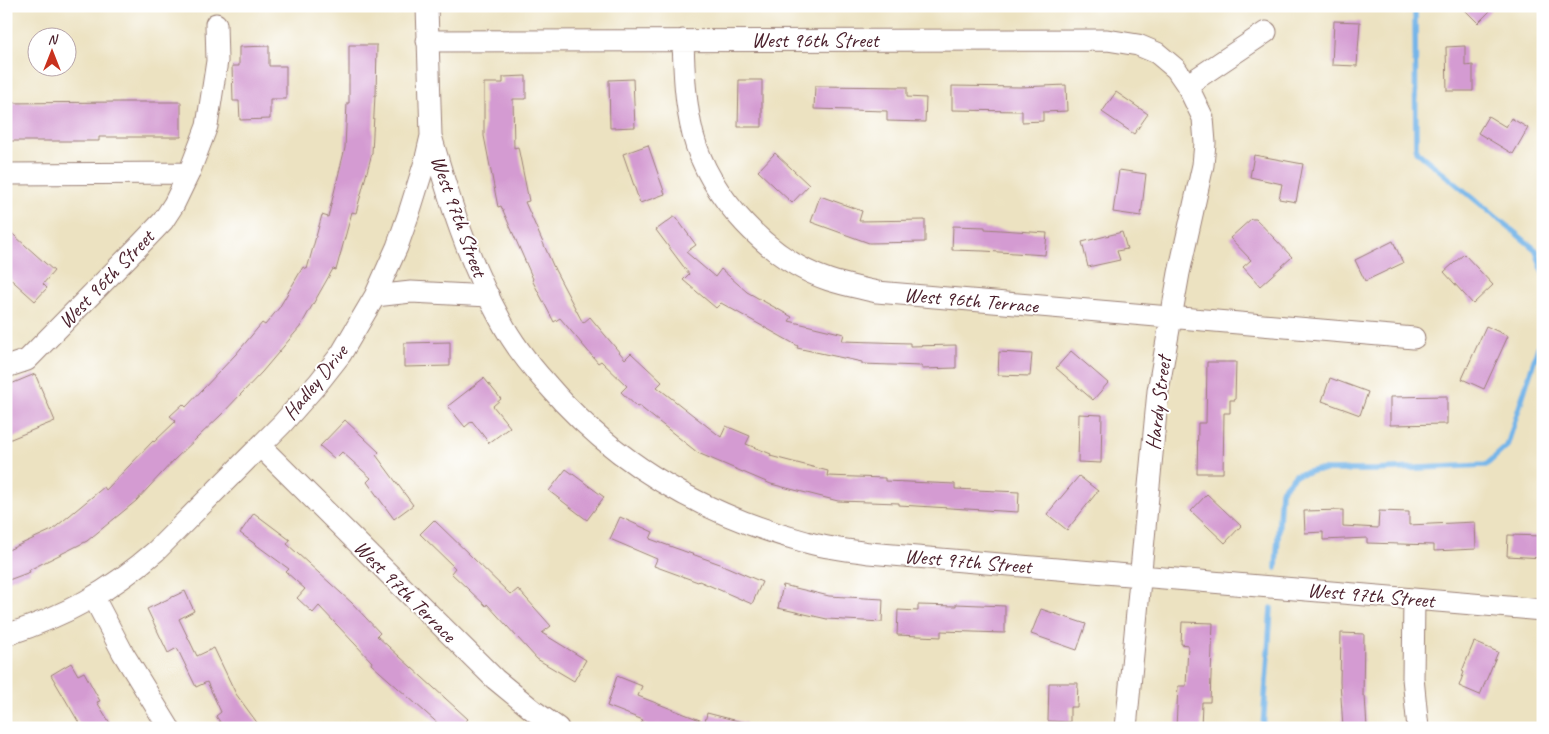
<svg xmlns="http://www.w3.org/2000/svg" width="1549" height="734" font-family="Caveat,sans-serif">
<style>
.lines{fill:none;stroke-linecap:round;stroke-linejoin:round}
.stream{stroke:#74b5e9;stroke-width:5.5}
.building{fill:#d49bd2}
.minor-casing{stroke:#9b8076;stroke-width:23}
.minor{stroke:#fff;stroke-width:21}
.labels{text-anchor:middle;dominant-baseline:central;stroke-width:4;stroke-linejoin:round;paint-order:stroke}
.street-label{font-size:21px;fill:#4a1f2b;stroke:#fff}
</style>
<rect width="100%" height="100%" fill="#fff"/>
<filter id="ink" filterUnits="userSpaceOnUse"><feTurbulence type="fractalNoise" baseFrequency=".02" numOctaves="2"/><feDisplacementMap in="SourceGraphic" scale="10" xChannelSelector="R" yChannelSelector="G"/><feConvolveMatrix kernelMatrix="1 2 1 2 8 2 1 2 1" color-interpolation-filters="sRGB"/></filter>
<filter id="wash" filterUnits="userSpaceOnUse"><feTurbulence type="fractalNoise" baseFrequency=".0096" numOctaves="4" result="noise"/><feDisplacementMap in="SourceGraphic" scale="20" xChannelSelector="R" yChannelSelector="G"/><feGaussianBlur stdDeviation="1.12" result="paint"/><feColorMatrix in="noise" values="0 0 0 0 0 0 0 0 0 0 0 0 0 0 0 0 0 1.4 0 .05"/><feComposite in="paint" operator="in"/></filter>
<g filter="url(#wash)">
<rect width="100%" height="100%" fill="#ece2c1"/>
<g class="lines">
<path class="stream" d="M1415,6L1416,151L1536,250L1543,273
M1276,568L1281,491L1295,475L1317,470H1374L1486,465L1507,446L1543,332
M1263,728L1271,608"/>
</g>
<g id="blocks">
<path class="building" d="M1461,6H1495L1478,23Z
M1334,21L1360,22L1357,66L1332,65Z
M349,45H377L376,95H375L372,153L356,213L352,212L336,270L333,269L300,327L262,372L221,415L174,460L136,501L87,541L29,570L30,572L6,581V551L52,530L104,487L106,490L153,441L154,442L176,421L170,416L183,404L186,407L236,354L262,323L265,325L279,308L303,267L307,269L322,215L328,217L345,148L347,103H349Z
M269,46V66H286V99H270V119L240,120L239,101H233L232,66H239V47Z
M1465,46V66L1473,65V91H1447L1446,47Z
M526,76V99H513L514,148L518,147L529,201L525,202L555,270L583,323L590,317L625,359L631,353L662,382L657,387L721,437L726,426L750,436L746,444L771,454L770,456L828,471L827,476L885,478V481L955,484V489L1019,492L1018,512L899,505V503L838,501L771,484L698,453L639,406L637,407L621,392L627,386L601,361L598,363L560,318L554,322L532,280L533,279L501,206L498,207L484,136V83H503V77Z
M633,79L635,127L610,128L609,80Z
M739,80H762V127H738Z
M1066,85L1067,111L1043,112V121L1022,122V111L952,110V86L1021,87Z
M815,86L907,87V97L926,98L925,122L887,121V111L814,109Z
M1116,92L1148,114L1134,134L1102,112Z
M121,102H181V137H99V141H6V103Z
M1488,116L1506,127L1511,118L1528,128L1513,154L1478,133Z
M648,145L665,194L640,203L623,154Z
M775,153L809,185L792,203L758,171Z
M1254,155L1303,164L1296,202L1279,199L1282,184L1250,177Z
M1119,170L1146,174L1141,216L1113,212Z
M820,196L862,211L859,221L925,220V242L869,243L811,222Z
M675,216L696,245L686,252L715,277L721,269L747,292L792,317L789,321L844,334L842,341L910,343V346L956,345V368L922,369V366L862,364V362L797,348L798,346L721,303L716,308L683,280L689,274L656,230Z
M1251,219H1256L1292,257L1260,286L1243,267L1251,260L1230,238Z
M953,226L985,227V229L1047,233L1045,255L984,251L952,250Z
M6,228L54,271L43,284L47,288L35,301L6,275Z
M1122,232L1127,249L1117,251L1120,260L1088,267L1082,242Z
M1393,241L1403,263L1365,281L1355,260Z
M1464,254L1493,285L1473,304L1444,272Z
M1486,326L1508,336L1484,389L1462,379Z
M450,342V366L404,367V343Z
M1071,351L1108,383L1093,400L1056,368Z
M999,352L1032,354L1030,376L998,375Z
M1207,362H1236L1235,400H1230V413H1224L1223,473H1197L1198,423H1206Z
M35,374L55,421L6,441V386Z
M484,378L501,399L493,406L510,427L489,443L472,421L465,427L448,406Z
M1330,378L1368,392L1360,415L1322,401Z
M1447,396V424L1390,425V397Z
M1079,414L1102,415L1101,463L1078,462Z
M345,420L379,452L376,455L413,505L394,519L367,482L371,478L342,452L335,459L320,446Z
M566,469L604,497L587,520L549,491Z
M1079,476L1098,491L1067,530L1047,514Z
M1207,494L1241,526L1225,543L1191,511Z
M1343,510V526L1378,528L1379,511L1409,512V525L1475,522L1476,549L1434,551V545L1367,543V538L1323,540V532L1305,533L1304,511Z
M254,513L290,540L287,544L352,603L380,633L377,636L468,719L460,728H443L371,664L372,662L319,606L313,613L297,598L305,589L286,572L289,569L240,533Z
M620,517L653,532L650,539L720,564L762,582L752,604L699,581L698,582L654,566L657,559L610,539Z
M434,520L511,595L518,589L551,626L542,633L586,660L574,681L537,659L487,604L486,606L451,573L455,568L420,534Z
M1508,535L1543,536V558L1507,556Z
M783,585L829,596L883,599L882,622L827,619L778,608Z
M185,591L194,611L179,619L197,656L214,648L236,694L261,728H224L216,716L221,712L207,682L196,687L177,648L168,653L147,609Z
M956,604L1005,606V633L941,631V637L897,635L898,610L918,611V605L956,606Z
M1041,609L1086,624L1077,650L1031,634Z
M1182,622L1213,623L1210,702H1202L1201,728H1176L1178,686H1186L1188,645L1181,644Z
M1341,633L1364,634L1363,696H1365L1367,728H1343L1340,682Z
M1474,642L1498,652L1480,695L1459,686L1464,672L1462,671Z
M71,663L78,675L84,672L100,701L97,702L113,728H82L51,675Z
M617,676L642,686L638,696L705,722L707,713L746,723L745,728H652L641,723L643,720L607,706Z
M1049,683H1078L1077,707H1070V722L1048,721Z"/>
</g>
</g>
<g filter="url(#ink)">
<use href="#blocks" fill-opacity="0" stroke="#9b8076" stroke-width="1"/>
<g class="lines">
<g class="minor-casing">
<path id="minor" d="M683,40C684,73 685,103 693,135C709,196 769,260 829,280C844,285 861,288 877,292L1414,338
M427,41L1107,40L1138,45L1157,53L1176,69L1187,85L1203,118L1205,143L1203,165L1179,273L1158,391L1126,728
M1187,85L1266,32
M431,136C449,199 468,261 500,319C512,342 529,364 546,383C615,464 704,515 806,542C826,548 848,550 869,553L1543,610
M6,174L189,173
M375,296L411,292L489,296
M6,367L27,360L138,247L163,221L174,204L189,173L207,126L217,61L216,24
M260,446L495,679L534,711L558,728
M94,598L123,653L169,728
M1414,599L1413,678L1418,728
M6,635C65,616 109,592 156,551L282,424L319,382L341,354L375,296L397,247L409,213L425,162L431,136L427,6"/>
</g>
<use href="#minor" class="minor"/>
</g>
</g>
<g class="labels">
<g class="street-label">
<text x="815" y="40">West 96th Street</text>
<text transform="translate(459 216) rotate(70)">West 97th Street</text>
<text transform="translate(106 279) rotate(-46)">West 96th Street</text>
<text transform="translate(971 300) rotate(5)">West 96th Terrace</text>
<text transform="translate(315 382) rotate(-51)">Hadley Drive</text>
<text transform="translate(1158 403) rotate(-83)">Hardy Street</text>
<text transform="translate(968 561) rotate(5)">West 97th Street</text>
<text transform="translate(405 591) rotate(45)">West 97th Terrace</text>
<text transform="translate(1371 595) rotate(5)">West 97th Street</text>
</g>
</g>
<rect width="1549" height="734" fill="none" stroke="#fff" stroke-width="25"/>
<g transform="translate(52 52)"><circle r="24" fill="#ffffff" stroke="#b7a5aa"/>
<path d="M0-4L9 19L0 12L-9 19Z" fill="#c8321e"/>
<text y="-8" font-size="14" font-weight="bold" text-anchor="middle" fill="#4a1f2b">N</text>
</g>
</svg>
